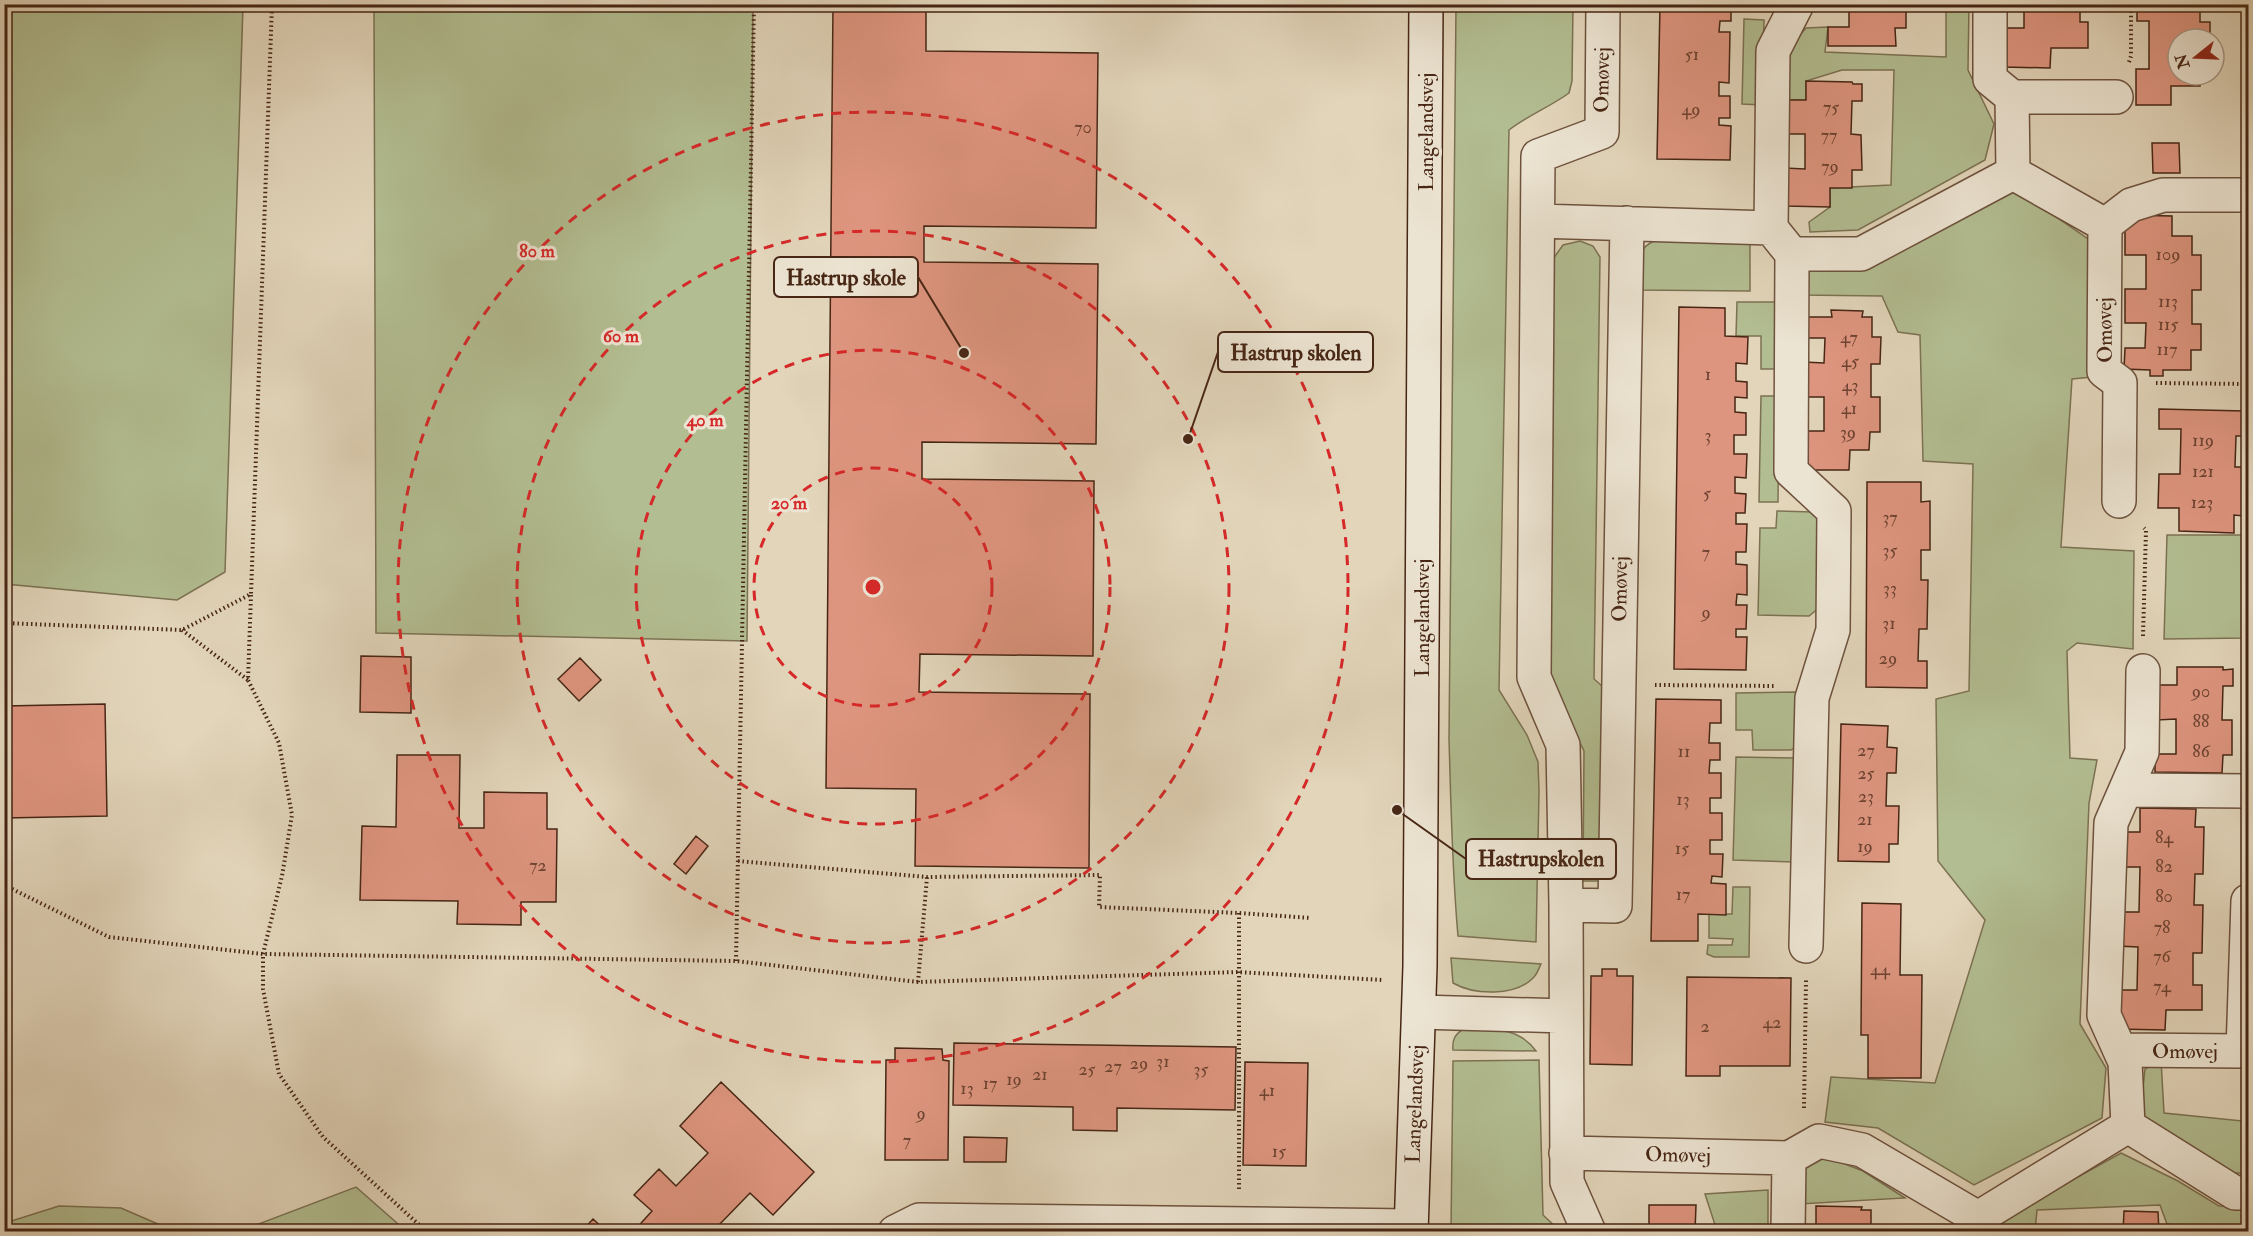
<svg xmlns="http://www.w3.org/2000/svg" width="2253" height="1236" font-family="'IM FELL Double Pica',serif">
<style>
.green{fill:#b2bd91;stroke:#7c7253;stroke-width:1.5}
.building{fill:#de957f;stroke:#472615;stroke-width:1.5}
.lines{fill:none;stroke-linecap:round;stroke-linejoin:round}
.street-casing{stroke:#6e523e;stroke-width:36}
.secondary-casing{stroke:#472615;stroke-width:36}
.path{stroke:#472615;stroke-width:4;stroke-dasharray:1.5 3;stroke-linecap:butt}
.street{stroke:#ece4d2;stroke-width:33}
.secondary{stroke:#ece4d2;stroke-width:33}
.ring{fill:none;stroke:#d62828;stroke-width:3;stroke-dasharray:10 8}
.labels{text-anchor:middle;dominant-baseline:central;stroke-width:6;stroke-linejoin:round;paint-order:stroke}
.number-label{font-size:18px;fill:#6d4230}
.street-label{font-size:21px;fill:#472615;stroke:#ece4d2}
.centre{fill:#d62828;stroke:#ece4d2;stroke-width:3}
.ring-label{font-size:18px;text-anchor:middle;font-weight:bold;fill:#d62828;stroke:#ece4d2;stroke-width:6;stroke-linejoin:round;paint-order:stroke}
.leader{fill:none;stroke:#472615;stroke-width:2}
.callout-dot{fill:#472615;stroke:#ece4d2;stroke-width:2}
.callout{fill:#ece4d2;stroke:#472615;stroke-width:2}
.callout-label{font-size:22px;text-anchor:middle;font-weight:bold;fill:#472615}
</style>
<rect width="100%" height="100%" fill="#e2d5ba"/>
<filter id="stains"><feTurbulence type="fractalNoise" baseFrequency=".00333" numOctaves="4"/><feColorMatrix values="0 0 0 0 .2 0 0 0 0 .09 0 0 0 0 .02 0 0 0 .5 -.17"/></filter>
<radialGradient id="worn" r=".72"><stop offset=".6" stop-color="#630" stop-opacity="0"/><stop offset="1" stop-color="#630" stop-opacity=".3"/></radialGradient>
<path class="green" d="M4,5H243L225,572L177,600L5,584Z
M374,5H753L747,641L376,633Z
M1456,5H1573L1572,81L1569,93C1550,107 1528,115 1509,130L1499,690L1527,735L1538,762L1539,792L1536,942L1458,936C1452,870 1451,805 1449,739Z
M1946,5H1969L1968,70L1994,124L1985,160L1858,230L1810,232L1809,222L1830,207V188L1891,185L1894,70H1842L1806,81V100H1785V52L1806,28L1828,27L1825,52L1946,57Z
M1744,19L1764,20L1762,105L1742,104Z
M2014,188L2091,241L2092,377L2072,379L2061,547L2134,551L2133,649L2077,643L2067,651L2070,758L2097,760L2089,803L2080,1024L2106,1068L2102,1118L1974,1185L1878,1128L1825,1122L1831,1077L1935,1083L1985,920L1938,861L1936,699L1969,691L1973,464L1923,461L1920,335L1898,332L1882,296L1800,295L1798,252L1879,255Z
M1658,239L1750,241V291L1637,290C1637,265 1632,250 1658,239Z
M1580,241L1593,246L1600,257L1594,679L1602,686L1600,881H1583L1584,751L1550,681L1553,259L1563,245Z
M1737,302H1780L1779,369H1761V336H1736Z
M1761,396H1779L1778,502H1759Z
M1777,511L1813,512L1821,521L1819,608L1809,616L1758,615L1760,528H1776Z
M2167,535H2248V638L2164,639Z
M1797,692V746L1791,750H1753L1752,730H1736V693Z
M1736,757L1796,758L1794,862L1733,860Z
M1733,887H1750L1749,957H1714L1707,954L1708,945H1732L1733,939L1709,938V914H1732Z
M1451,958L1541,964C1539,968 1537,974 1534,977C1516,997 1474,995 1453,983Z
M1465,1028C1492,1029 1519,1027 1536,1051L1453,1050C1452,1039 1455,1034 1465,1028Z
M1539,1060L1543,1215L1560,1231H1451L1453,1061Z
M2161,1060L2164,1113L2242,1121L2246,1068H2248V1173H2226L2140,1117L2145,1069Z
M2121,1153L2178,1181L2219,1206L2248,1207V1231H2230V1230L2167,1224L2160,1205L2037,1210L2035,1231L1991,1232V1225Z
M1819,1154L1863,1171L1905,1198L1799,1204L1802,1162Z
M356,1187L406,1231H240Z
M1768,1190V1231H1717L1705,1194Z
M59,1206L121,1208L174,1231H5V1223Z"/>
<path class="building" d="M833,4H926V51L1098,53L1096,228L924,226V262L1098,264L1096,444L922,442V479L1094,481L1093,656L920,654L919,692L1090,694L1089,868L915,866L916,789L826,788Z
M1660,4H1731V21H1720L1719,32H1730L1729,83L1719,82V96H1730V118H1719V125L1731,126L1730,160L1657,159Z
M1849,4H1906V28H1895L1896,46H1828V27H1849Z
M2024,4H2080V22H2088V48H2051L2050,68L2003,67V28H2024Z
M2137,4H2200V22H2210V39H2178V75H2200V86H2171V105H2136V69H2149V21H2137Z
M1806,81L1852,82L1853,84H1862V101H1852L1851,134L1861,135L1862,170H1852V188H1830V207L1785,206V168L1805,169V134H1785V100H1806Z
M2152,143H2179L2180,173H2153Z
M2125,215L2172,216V236H2192V255H2201V290H2192V324H2201V350H2191V370H2163V376H2150V370L2124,369L2125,348H2145L2146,323H2125V289H2146V255H2125Z
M1679,307L1725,308V336L1748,337L1747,364L1736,363V381L1747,382V398L1735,397V412L1746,413V435H1734V454H1747L1746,478L1735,477V493L1746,494L1745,513H1736V524H1747L1746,552H1736V564L1747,565V595L1737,594L1736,605H1747L1746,629H1736V637H1747L1746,670L1674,669Z
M1831,310L1863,311L1862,317H1872V337H1881L1880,364H1871V397H1880V432H1870L1869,450H1850L1849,470H1803V431H1824V397H1803L1804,362L1824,363L1825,338H1804V317H1832Z
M2159,409L2244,411V436H2236L2235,467H2245L2244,516L2234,515V533L2179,531V508H2158L2159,474H2180L2181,429H2159Z
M1867,482H1921V502L1930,501V550H1921V580H1928L1927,629H1919L1918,661H1927V688L1866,687Z
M361,656L411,657V713L360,712Z
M580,658L601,680L579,701L558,679Z
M2177,667H2223V670L2233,669V686H2223L2222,720H2232V755H2223L2222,773L2155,772V754H2176V719L2156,720V685H2177Z
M1656,699L1721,700V723H1710L1709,743H1720V760H1710L1709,773H1721V798H1710V813H1722V840H1710V854H1723L1722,877L1712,876L1711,883L1726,884V915L1698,914V941H1651Z
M105,704L107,816L4,818V706Z
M1841,724L1888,726L1887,747L1897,748L1896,773H1887L1886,806H1899L1898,844H1889V862L1838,861Z
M397,755H460L459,828H484V792L547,793V829H557L556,902H521V925L457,924L458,901L360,900L362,826L396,827Z
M2140,808L2196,809L2195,827H2204L2203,874H2195L2194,905H2203L2202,953H2193V985H2202V1010H2166L2165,1030L2116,1029L2117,990H2137L2138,947L2117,946L2118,912H2139L2140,867H2119V832H2140Z
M696,836L708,846L686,874L674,864Z
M1862,903L1901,904L1900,975H1922L1921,1078H1868V1035H1861Z
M1602,969H1617V976H1633L1632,1065L1590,1064L1591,976H1602Z
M1687,977L1791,978L1790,1066H1720V1076H1686Z
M954,1043L1236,1047L1235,1110L1117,1108V1131L1073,1130V1107L953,1105Z
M895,1048L942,1049L943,1060L949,1061L948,1160H885L886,1060H895Z
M1245,1062L1308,1063L1306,1166L1243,1165Z
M721,1082L814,1172L773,1215L750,1193L718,1226L724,1232H633L652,1211L634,1195L659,1169L676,1186L708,1153L680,1126Z
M964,1137L1007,1138L1006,1162H964Z
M1649,1205H1696L1695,1232H1649Z
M1816,1206L1862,1207L1861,1210H1871V1226H1861V1232H1795V1225H1816Z
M2124,1211L2158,1212L2159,1232H2123Z
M593,1219L607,1232H581Z"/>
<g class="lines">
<g class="street-casing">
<path id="street" d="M1797,4L1773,51L1771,228L1792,254H1861L2013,173L2105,225L2131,205L2163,195H2248
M1990,4V79L2012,97L2013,173
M2012,97H2116
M1538,221L1771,228
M2105,225L2104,371L2120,383L2119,501
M1792,254L1791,471L1834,511L1833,630L1812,698L1806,946
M2126,790L2248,791
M1566,905L1615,906L1627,223
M1419,1012L1566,1016
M2120,1050L2243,1051L2248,901
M2128,1126L2125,1062L2104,1015L2111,823L2142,752L2143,671
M1566,1153L1789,1158L1819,1141L1862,1150L1978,1218L2128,1126L2235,1193H2248
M895,1232L919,1220L1411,1226
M1589,1232L1567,1182L1566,905L1563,745L1534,677L1538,156L1602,132L1603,4
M1788,1232L1789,1158"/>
</g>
<g class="secondary-casing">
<path id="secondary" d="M1411,1232L1420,966L1426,4"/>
</g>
<path class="path" d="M2129,62L2131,56V4
M2156,383L2248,384
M251,595L248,680L279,743L292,815L282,876L263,954V989L279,1074L323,1137L427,1232
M4,623L182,630L251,594L272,4
M182,630L248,680
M2143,636L2146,530L2144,528
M1655,685L1776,686
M738,861L927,877L1100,875L1099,907L1239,913L1311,918
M4,885L109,937L263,954L736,961L918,982L1238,972L1383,980
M736,961L754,4
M918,982L927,877
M1804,1108L1806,980
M1239,1189V913"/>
<use href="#street" class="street"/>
<use href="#secondary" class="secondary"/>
</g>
<g class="ring">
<circle cx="873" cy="587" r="119"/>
<circle cx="873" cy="587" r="237"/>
<circle cx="873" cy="587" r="356"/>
<circle cx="873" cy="587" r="475"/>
</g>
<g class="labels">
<g class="number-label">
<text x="1692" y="54">51</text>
<text x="1831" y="107">75</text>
<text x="1691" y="109">49</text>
<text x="1083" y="127">70</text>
<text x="1829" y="135">77</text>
<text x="1830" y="166">79</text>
<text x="2168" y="254">109</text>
<text x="2168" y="301">113</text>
<text x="2168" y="324">115</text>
<text x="1849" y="337">47</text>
<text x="2167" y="349">117</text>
<text x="1850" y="361">45</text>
<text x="1708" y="374">1</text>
<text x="1850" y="385">43</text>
<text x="1849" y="408">41</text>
<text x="1848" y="432">39</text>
<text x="1708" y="435">3</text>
<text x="2203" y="440">119</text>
<text x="2203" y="471">121</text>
<text x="1707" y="493">5</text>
<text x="2202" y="502">123</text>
<text x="1890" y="517">37</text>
<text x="1890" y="550">35</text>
<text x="1706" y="552">7</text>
<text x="1890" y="588">33</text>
<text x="1706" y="612">9</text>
<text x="1889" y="623">31</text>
<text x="1888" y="658">29</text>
<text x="2201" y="691">90</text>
<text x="2201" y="721">88</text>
<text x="1866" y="750">27</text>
<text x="1684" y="751">11</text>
<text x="2201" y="751">86</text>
<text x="1866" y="773">25</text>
<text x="1866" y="796">23</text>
<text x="1683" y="799">13</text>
<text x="1865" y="819">21</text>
<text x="2164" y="837">84</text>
<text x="1865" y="846">19</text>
<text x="1682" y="848">15</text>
<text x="538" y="865">72</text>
<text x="2164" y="866">82</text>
<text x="1683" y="894">17</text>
<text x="2164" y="896">80</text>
<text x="2162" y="927">78</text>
<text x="2162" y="956">76</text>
<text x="1880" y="969">44</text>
<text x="2162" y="986">74</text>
<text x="1772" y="1022">42</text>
<text x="1705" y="1026">2</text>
<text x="1163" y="1061">31</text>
<text x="1139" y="1063">29</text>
<text x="1113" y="1066">27</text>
<text x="1087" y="1069">25</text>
<text x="1201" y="1069">35</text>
<text x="1040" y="1074">21</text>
<text x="1014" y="1079">19</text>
<text x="990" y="1083">17</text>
<text x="967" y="1088">13</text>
<text x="1267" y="1090">41</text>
<text x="921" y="1113">9</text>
<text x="907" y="1140">7</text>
<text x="1279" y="1151">15</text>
</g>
<g class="street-label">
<text transform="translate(1602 80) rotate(-89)">Omøvej</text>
<text transform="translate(1426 132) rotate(-90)">Langelandsvej</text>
<text transform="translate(2105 330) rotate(-91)">Omøvej</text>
<text transform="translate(1620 589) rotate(-89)">Omøvej</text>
<text transform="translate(1422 618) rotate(-90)">Langelandsvej</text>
<text x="2185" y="1051">Omøvej</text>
<text transform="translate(1415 1104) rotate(-88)">Langelandsvej</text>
<text transform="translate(1678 1155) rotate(1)">Omøvej</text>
</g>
</g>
<circle cx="873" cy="587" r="9" class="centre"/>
<g class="ring-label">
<text x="537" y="257">80 m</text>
<text x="621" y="342">60 m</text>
<text x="705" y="426">40 m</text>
<text x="789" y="509">20 m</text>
</g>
<path class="leader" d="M964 353L918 277M1188 439L1218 352M1397 810L1466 859"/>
<g class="callout-dot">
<circle cx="964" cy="353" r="6"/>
<circle cx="1188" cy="439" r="6"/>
<circle cx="1397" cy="810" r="6"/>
</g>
<g class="callout">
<rect x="774" y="257" width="144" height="40" rx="6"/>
<rect x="1218" y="332" width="155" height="40" rx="6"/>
<rect x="1466" y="839" width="150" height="40" rx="6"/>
</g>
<g class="callout-label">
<text x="846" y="285">Hastrup skole</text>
<text x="1296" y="360">Hastrup skolen</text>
<text x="1541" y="866">Hastrupskolen</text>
</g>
<rect width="2253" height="1236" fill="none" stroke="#e2d5ba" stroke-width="24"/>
<rect x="6" y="6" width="2241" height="1224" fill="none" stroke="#472615" stroke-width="3"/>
<rect x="12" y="12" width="2229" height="1212" fill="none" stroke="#472615" stroke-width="1.5"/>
<g transform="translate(2196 57) rotate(252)"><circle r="28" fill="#ece4d2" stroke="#aa9886" stroke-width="1.5"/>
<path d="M0-4.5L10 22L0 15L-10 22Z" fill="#8f2418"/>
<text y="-9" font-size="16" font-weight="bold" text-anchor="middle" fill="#472615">N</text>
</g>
<rect width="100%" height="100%" filter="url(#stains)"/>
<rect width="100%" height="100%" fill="url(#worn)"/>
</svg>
